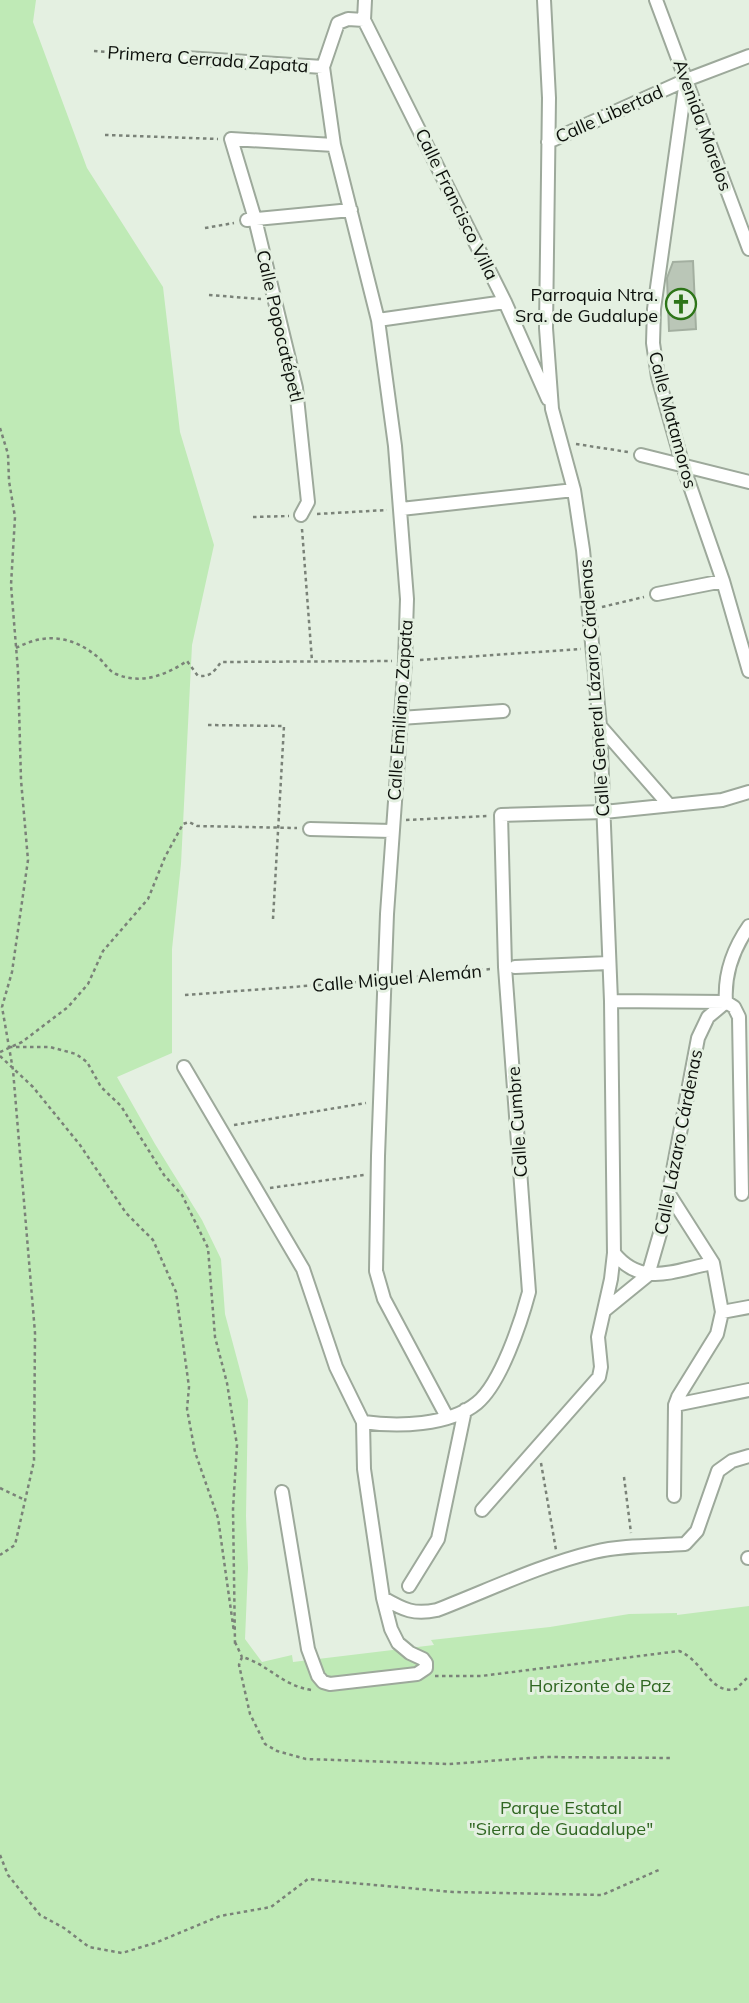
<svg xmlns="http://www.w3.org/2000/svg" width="749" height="2003" font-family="Mulish,sans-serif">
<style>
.green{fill:#bfeab6}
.building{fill:#bac6b7;stroke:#a3afa0;stroke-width:2}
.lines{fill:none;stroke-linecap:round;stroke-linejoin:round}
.street-casing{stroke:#9da99b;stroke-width:16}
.path{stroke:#7a8278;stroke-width:2.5;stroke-dasharray:3.5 3.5;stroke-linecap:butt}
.street{stroke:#fff;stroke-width:12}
.labels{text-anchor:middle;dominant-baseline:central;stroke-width:6;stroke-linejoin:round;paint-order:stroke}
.street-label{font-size:18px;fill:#0c100b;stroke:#e4f0e1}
.poi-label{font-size:18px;fill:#0c100b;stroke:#e4f0e1;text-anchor:end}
.park-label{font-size:18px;fill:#306722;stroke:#e4f0e1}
</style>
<rect width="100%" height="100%" fill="#e4f0e1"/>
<path class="green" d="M0,0H36L33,22L87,168L163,287L180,432L214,545L192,645L181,864L172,949V1053L117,1077L155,1144L202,1220L221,1259L225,1314L248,1400L246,1516L248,1568L245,1639L262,1662L292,1655L293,1662L434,1645L431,1640L550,1627L629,1614L677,1613V1615L749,1606V2003H0Z"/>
<path class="building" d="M693,261L696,329L669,331L667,278L673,262Z"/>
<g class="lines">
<g class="street-casing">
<path id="street" d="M365,0L364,20L505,302L548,399
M656,0L749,249
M364,20L348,19L338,23L323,67L334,145L378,320L395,446L407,599L405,661L387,914L378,1156L376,1271L384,1299L447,1417
M185,58L323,67
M686,80L654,309L653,343L658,377L683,466L723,581L749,671
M548,142L686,80L749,56
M247,220L351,210
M378,320L505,302
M641,455L749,482
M401,509L574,490
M301,515L308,502L296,388L255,219L231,139L334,145
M657,594L723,581
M400,718L503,711
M600,726L669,805
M310,829L392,831
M515,967L609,963
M611,1001L726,1002L734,1007L739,1017L742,1194
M184,1067L303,1269L336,1367L363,1422L364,1469L383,1598L391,1629L398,1643L410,1653L423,1659L426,1663V1668L417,1674L330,1684L323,1682L318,1676L308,1649L282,1492
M669,1194L713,1263L722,1312L717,1334L678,1397L675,1405L674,1496
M614,1253C642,1288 675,1270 713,1263
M605,1310L648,1275L663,1223L698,1038L708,1017L726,1002C724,974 733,949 749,926
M722,1312L749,1307
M675,1405L749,1390
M363,1422C397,1427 449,1426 477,1403C501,1383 521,1322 529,1292L505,967L501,815L604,812L722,800L749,792
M482,1510L599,1377L601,1367L598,1337L611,1279L614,1253L611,1001L600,726L583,550L574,490L552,409L546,328L549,98L544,0
M748,1558H749
M409,1586L438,1539L465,1410
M383,1598C404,1610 414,1615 437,1610C489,1590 540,1565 594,1552C623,1545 655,1546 685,1544L697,1531L718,1471L732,1461L749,1456"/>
</g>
<path class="path" d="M94,51L171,57
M105,135L218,139
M205,228L234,223
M209,295L261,299
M0,428L8,454L9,481L15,517L11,585L18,671L21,780L28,860L12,972L2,1007L13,1070L35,1333L34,1461L15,1545L0,1555
M576,444L628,452
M317,514L387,510
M253,517L289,516
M302,529L312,661
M602,607L644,597
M16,648C46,632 74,636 100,659C106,665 109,671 116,674C141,685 166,675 187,661L198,676C210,677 214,672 221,662L392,661
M420,660L581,649
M208,725L284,726L273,919
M406,820L487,816
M396,979L491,969
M185,995L372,981
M9,1047H50L76,1054L87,1062L101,1087L121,1106L164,1175L182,1195L208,1248L215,1337L227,1383L237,1445L233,1509L235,1644
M0,1052L22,1042L68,1007L88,984L103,951L148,899L165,857L183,824L189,822L197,826L297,828
M0,1056L33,1087L80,1145L126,1213L153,1240L176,1292L189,1387L187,1409L195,1452L218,1518L234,1632
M234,1125L366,1103
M270,1188L364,1175
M541,1463L556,1550
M624,1477L631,1533
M0,1488L25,1500
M235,1642L242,1657
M435,1676H481L679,1651C704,1661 710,1695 736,1689L749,1676
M311,1690C281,1685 268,1664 242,1657L239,1665L250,1714L265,1744L277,1751L306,1759L449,1764L544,1757L672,1758
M0,1855L8,1875L40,1915L64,1928L89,1947L122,1953L155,1943L220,1916L271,1907L308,1879L453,1892L602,1895L661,1869"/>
<use href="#street" class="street"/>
</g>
<defs>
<g id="church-ring" transform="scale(1.575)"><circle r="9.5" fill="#e4f0e1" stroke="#2d7518" stroke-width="1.5"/><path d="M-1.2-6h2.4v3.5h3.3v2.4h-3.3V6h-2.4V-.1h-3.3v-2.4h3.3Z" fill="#2d7518"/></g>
</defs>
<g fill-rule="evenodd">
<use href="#church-ring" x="681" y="304"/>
</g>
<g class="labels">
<g class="street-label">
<text transform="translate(208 59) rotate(4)">Primera Cerrada Zapata</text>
<text transform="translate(609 114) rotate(-24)">Calle Libertad</text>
<text transform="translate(703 125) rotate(70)">Avenida Morelos</text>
<text transform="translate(457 204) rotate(64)">Calle Francisco Villa</text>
<text transform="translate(280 326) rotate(77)">Calle Popocatépetl</text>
<text transform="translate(673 420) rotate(75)">Calle Matamoros</text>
<text transform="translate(594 688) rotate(-94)">Calle General Lázaro Cárdenas</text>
<text transform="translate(400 710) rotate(-86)">Calle Emiliano Zapata</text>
<text transform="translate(397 978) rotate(-5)">Calle Miguel Alemán</text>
<text transform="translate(517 1122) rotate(-94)">Calle Cumbre</text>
<text transform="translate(678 1142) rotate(-79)">Calle Lázaro Cárdenas</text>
</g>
<g class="poi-label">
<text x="658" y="294">Parroquia Ntra.<tspan x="658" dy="21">Sra. de Gudalupe</tspan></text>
</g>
<g class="park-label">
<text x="600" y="1685">Horizonte de Paz</text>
<text x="561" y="1807">Parque Estatal<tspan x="561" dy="21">"Sierra de Guadalupe"</tspan></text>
</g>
</g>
</svg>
